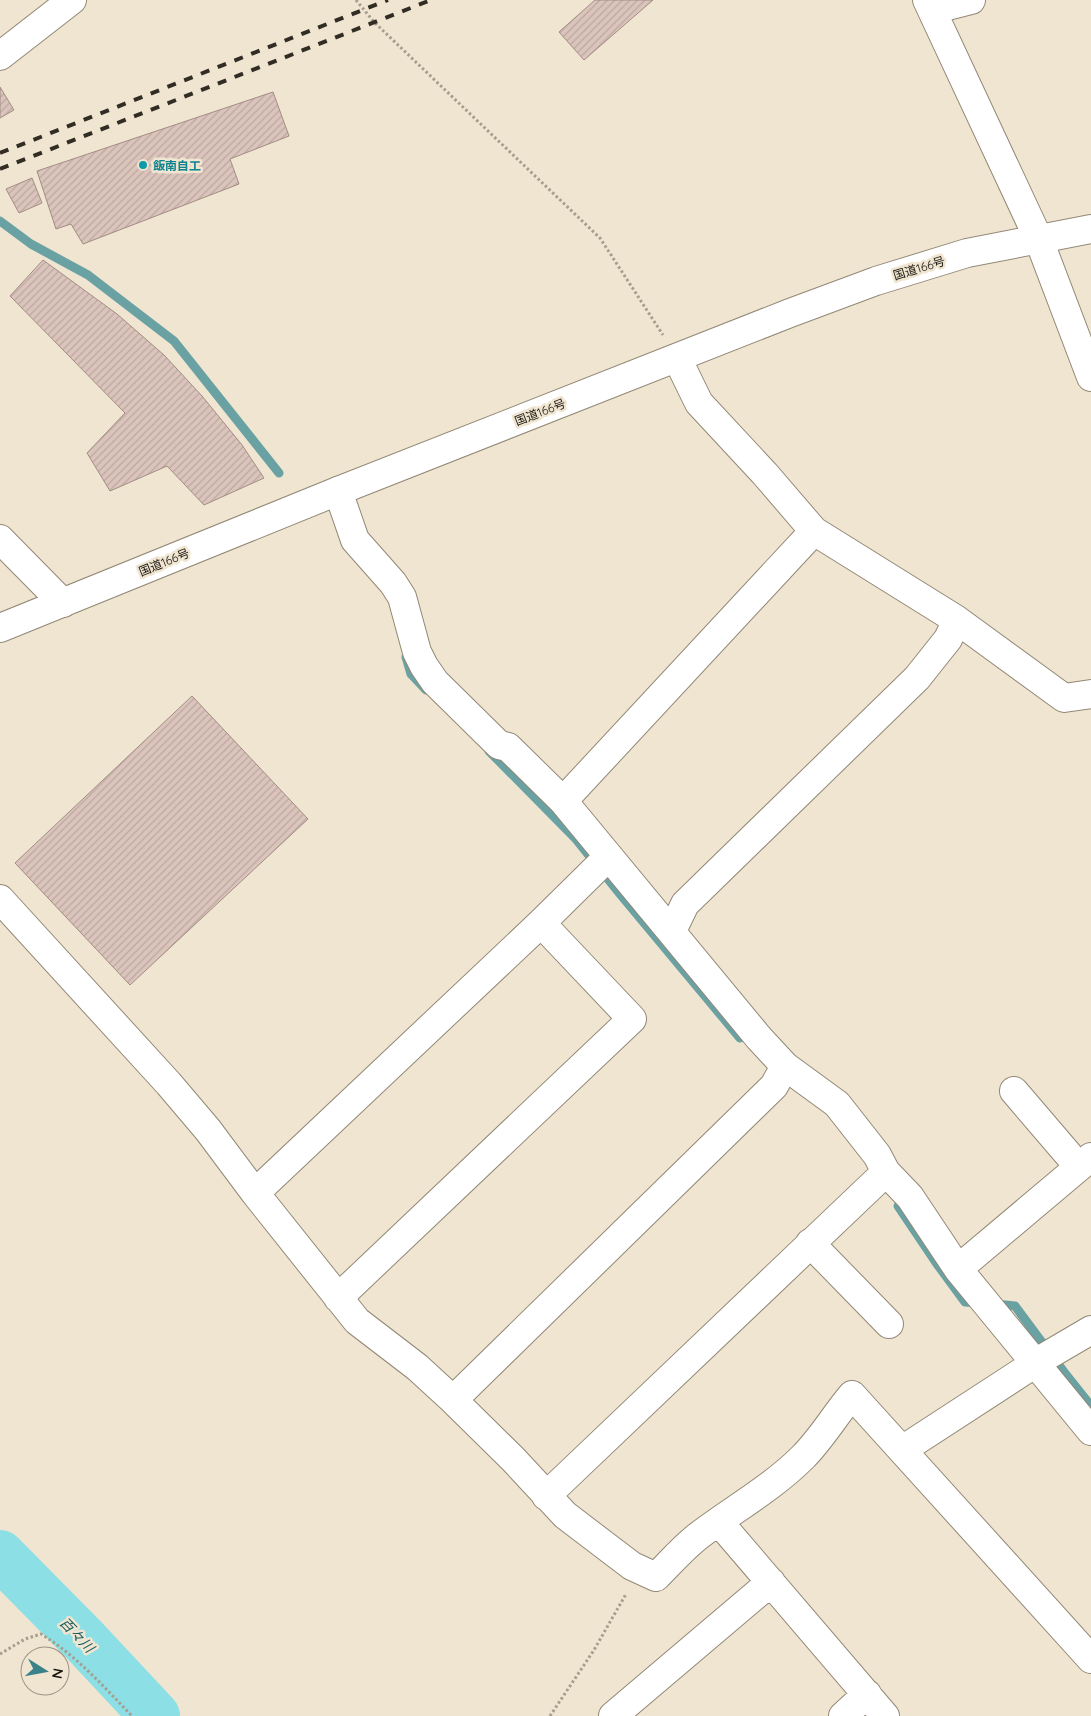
<svg xmlns="http://www.w3.org/2000/svg" width="1091" height="1716" font-family="Quicksand,'Noto Sans JP',sans-serif">
<style>
.lines{fill:none;stroke-linecap:round;stroke-linejoin:round}
.stream{stroke:#6aa2a4;stroke-width:9}
.river{stroke:#8cdfe5;stroke-width:50}
.building{fill:url(#building-hatch);stroke:#a28c84}
.minor-casing{stroke:#928876;stroke-width:30}
.highway-casing{stroke:#928876;stroke-width:30}
.path{stroke:#a69d8e;stroke-width:3;stroke-dasharray:2.5 2.5;stroke-linecap:butt}
.minor{stroke:#fff;stroke-width:28}
.highway{stroke:#fff;stroke-width:28}
.rail{stroke:#322d24;stroke-width:4;stroke-dasharray:9 9;stroke-linecap:butt}
.culture-dot{fill:#0f9aa8;stroke:#f0e5d1;stroke-width:2}
.labels{text-anchor:middle;dominant-baseline:central;stroke-width:5;stroke-linejoin:round;paint-order:stroke}
.culture-label{font-size:12px;font-weight:bold;fill:#0d838f;stroke:#f0e5d1;text-anchor:start}
.street-label{font-size:12px;fill:#19150e;stroke:#f0e5d1}
.water-label{font-size:14px;font-style:italic;fill:#155c60;stroke:#f0e5d1}
</style>
<defs>
<pattern id="building-hatch" width="6" height="6" patternUnits="userSpaceOnUse" patternTransform="scale(1.25)"><rect width="6" height="6" fill="#dbc4bb"/><path d="M-1 1l2-2M0 6l6-6M5 7l2-2" fill="none" stroke="#bba8a0"/></pattern>
</defs>
<rect width="100%" height="100%" fill="#f0e5d1"/>
<g class="lines">
<path class="stream" d="M0,221L31,244L88,275L174,341L279,473
M406,657L411,674L426,690
M489,751L575,838L620,894L740,1038
M898,1206L937,1264L965,1302L978,1303
M995,1304L1015,1306L1064,1372L1091,1406"/>
<path class="river" d="M0,1555L84,1640L155,1716"/>
</g>
<path class="building" d="M595,0H653L584,60L559,32Z
M0,87L14,110L0,118Z
M273,92L289,136L230,159L239,184L83,244L71,224L56,229L37,171Z
M32,178L42,203L19,213L6,189Z
M43,260L117,314L164,355L202,396L242,445L264,478L204,505L167,466L110,491L87,453L125,413L10,296Z
M192,696L308,819L130,985L15,863Z"/>
<g class="lines">
<g class="minor-casing">
<path id="minor" d="M927,0L1039,240L1091,377
M932,10L971,0
M0,56L72,0
M677,358L699,403L765,474L814,531L957,620L1064,698L1091,694
M338,491L355,540L393,583L402,597L417,652L424,666L435,682L499,745L508,747L563,801L759,1038L785,1066L837,1104L877,1155L886,1172L910,1197L958,1269
M0,539L63,603
M563,801L814,531
M0,899L169,1084L208,1130L255,1193L357,1321L417,1367L453,1400L513,1459L565,1515L632,1566L656,1577C669,1564 682,1549 697,1537C732,1510 771,1489 803,1457C822,1438 835,1415 852,1395L1091,1659
M672,931L685,904L917,678L948,639L957,620
M1014,1091L1079,1167
M1091,1157L958,1269L1091,1431
M255,1193L541,923L608,857
M810,1243L889,1324
M338,1298L632,1019L541,923
M453,1400L774,1086L785,1066
M902,1450L1045,1357L1091,1330
M546,1496L886,1172
M719,1522L885,1716
M613,1716L771,1582
M843,1716L867,1694"/>
</g>
<g class="highway-casing">
<path id="highway" d="M0,628L338,491L790,313L876,281L967,253L1091,229"/>
</g>
<path class="path" d="M356,0L374,22L600,238L663,335
M0,1654L25,1639L41,1634C77,1656 103,1686 132,1716
M550,1716L594,1650L626,1594"/>
<use href="#minor" class="minor"/>
<use href="#highway" class="highway"/>
<path class="rail" d="M0,153L388,0
M0,169L431,0"/>
</g>
<circle class="culture-dot" cx="143" cy="165" r="5"/>
<g class="labels">
<g class="culture-label">
<text x="153" y="165">飯南自工</text>
</g>
<g class="street-label">
<text transform="translate(919 268) rotate(-17)">国道166号</text>
<text transform="translate(540 412) rotate(-21)">国道166号</text>
<text transform="translate(164 562) rotate(-22)">国道166号</text>
</g>
<g class="water-label">
<text transform="translate(77 1635) rotate(46)">百々川</text>
</g>
</g>
<g transform="translate(45 1671) rotate(101)"><circle r="24" fill="#f0e5d1" stroke="#9a9283"/>
<path d="M0-4L9 19L0 12L-9 19Z" fill="#3a818a"/>
<text y="-8" font-size="14" font-weight="bold" text-anchor="middle" fill="#19150e">N</text>
</g>
</svg>
